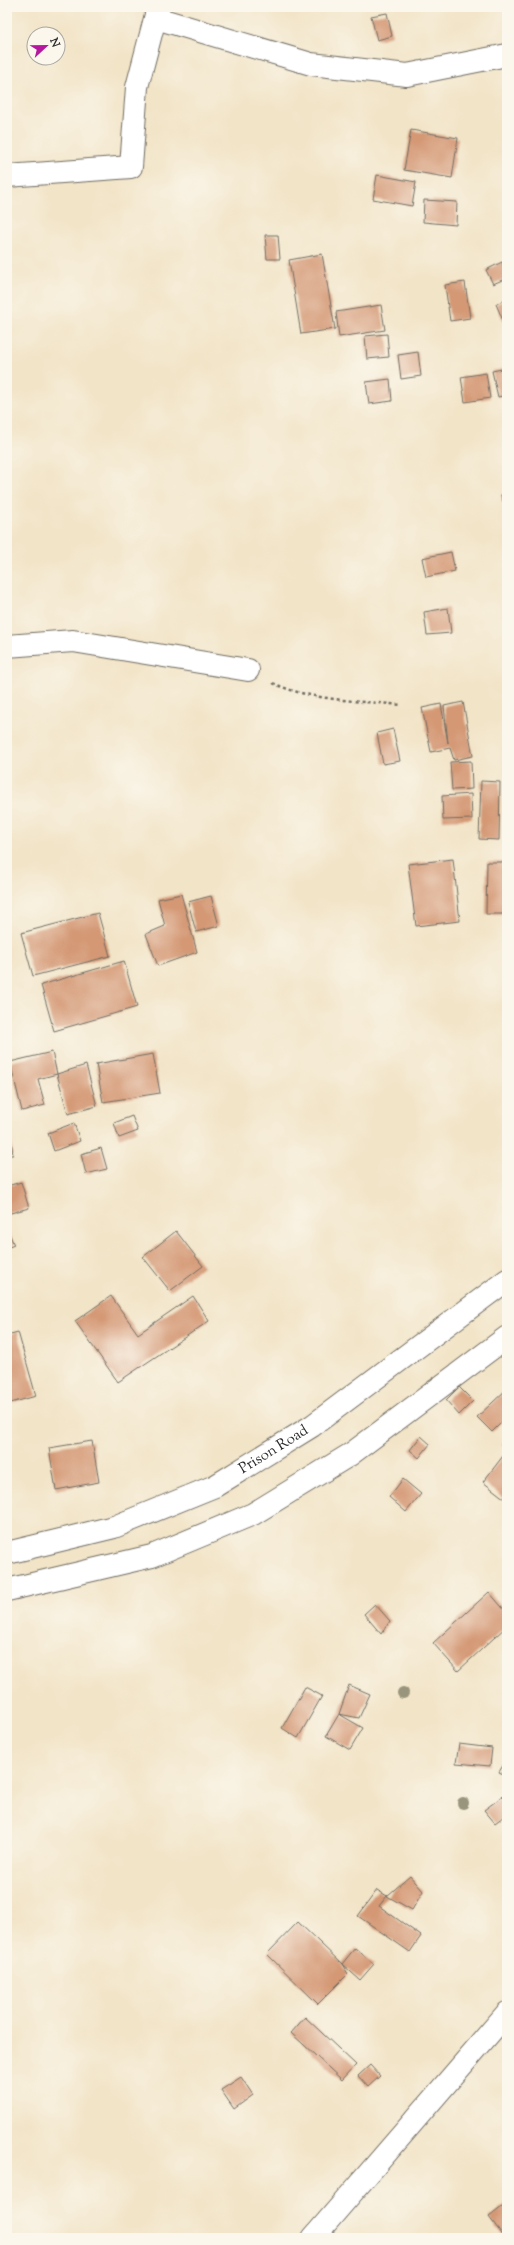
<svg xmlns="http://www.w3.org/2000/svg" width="514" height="2245" font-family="'Sorts Mill Goudy',serif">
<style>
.building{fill:#d49875}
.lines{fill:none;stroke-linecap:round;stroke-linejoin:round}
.minor-casing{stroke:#716c62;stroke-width:24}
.path{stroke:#716c62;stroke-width:2.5;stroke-dasharray:3 3;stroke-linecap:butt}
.minor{stroke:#fff;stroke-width:22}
.tree{fill:#99957b}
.labels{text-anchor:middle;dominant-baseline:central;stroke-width:4;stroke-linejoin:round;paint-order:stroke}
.street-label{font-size:15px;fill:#2b2b2b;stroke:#fbf7ec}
</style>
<rect width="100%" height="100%" fill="#fbf7ec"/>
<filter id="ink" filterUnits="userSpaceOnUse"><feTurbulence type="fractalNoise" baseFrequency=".025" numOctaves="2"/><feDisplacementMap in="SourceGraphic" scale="8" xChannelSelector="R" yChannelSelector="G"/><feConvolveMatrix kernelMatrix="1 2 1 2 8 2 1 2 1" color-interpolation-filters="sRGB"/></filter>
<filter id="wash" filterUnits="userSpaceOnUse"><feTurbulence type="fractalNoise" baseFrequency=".012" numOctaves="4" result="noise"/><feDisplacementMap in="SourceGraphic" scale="16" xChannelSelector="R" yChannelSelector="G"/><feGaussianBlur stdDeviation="0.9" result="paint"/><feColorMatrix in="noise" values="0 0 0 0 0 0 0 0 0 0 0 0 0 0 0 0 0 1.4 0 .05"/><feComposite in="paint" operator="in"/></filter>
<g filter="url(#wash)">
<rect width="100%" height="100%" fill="#f2e4c7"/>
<g id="blocks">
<path class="building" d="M387,13L392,36L377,40L371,16Z
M411,130L458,138L452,178L404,170Z
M377,175L416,182L412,206L373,199Z
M424,200L457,202L456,225L423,222Z
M265,235H278L280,259H267Z
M322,254L335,329L301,334L289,260Z
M502,262L507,278L493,284L486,270Z
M465,282L470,318L450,321L445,285Z
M507,299V330L496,304Z
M381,305L385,330L339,337L336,312Z
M387,334L389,357L367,359L365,336Z
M418,352L421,376L401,379L398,355Z
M507,368V395L498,397L492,371Z
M486,373L490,398L465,402L461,377Z
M390,379L392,401L369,404L366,382Z
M507,493V513L501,495Z
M451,552L455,571L426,577L422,558Z
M448,608L451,633L427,635L424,612Z
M463,702L473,756L454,760L450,748L431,752L422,708L441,704L448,743L444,706Z
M393,729L400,761L383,764L377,733Z
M471,761L472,789L452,790L450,762Z
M481,781L500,782L499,840L479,839Z
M471,794L472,819L443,820L442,796Z
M7,817L9,827H7Z
M453,859L460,921L416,926L408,864Z
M487,862H507V914H486Z
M181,894L197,952L158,966L146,934L165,926L158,899Z
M211,896L219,926L196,932L188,902Z
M98,913L110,956L33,976L21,933Z
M124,961L137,1007L54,1031L41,985Z
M52,1052L57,1074L38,1079L45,1105L22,1111L10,1062Z
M153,1054L160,1093L103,1102L96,1064Z
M86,1065L97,1106L68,1114L57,1074Z
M132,1116L138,1131L119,1138L114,1123Z
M74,1123L80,1141L54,1151L48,1133Z
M7,1140H11L13,1155H7Z
M101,1148L107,1169L86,1174L81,1154Z
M21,1182L29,1208L7,1214V1186Z
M7,1228L14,1245L7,1248Z
M176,1231L203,1266L170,1291L143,1257Z
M111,1296L138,1334L193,1296L209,1321L118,1382L75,1321Z
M18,1332L36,1396L7,1404V1335Z
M459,1387L473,1401L459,1415L446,1400Z
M507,1389V1417L492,1432L477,1417Z
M421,1436L430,1444L419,1458L410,1450Z
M507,1439V1450L502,1445Z
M92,1441L99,1482L56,1490L49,1448Z
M503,1456L507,1459V1497L505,1499L483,1482Z
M403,1479L421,1494L406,1512L389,1497Z
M489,1592L507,1613V1626L458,1671L433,1643Z
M375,1604L390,1621L381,1634L364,1614Z
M349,1685L370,1694L359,1718L339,1714Z
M305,1687L322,1696L298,1738L282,1728Z
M339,1714L363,1728L350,1750L326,1736Z
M459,1744L492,1748L490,1766L456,1763Z
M507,1759V1776L499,1772Z
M503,1796L507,1801V1814L495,1823L484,1810Z
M410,1876L423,1891L412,1910L387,1896Z
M377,1890L387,1896L379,1906L421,1936L410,1952L358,1916Z
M298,1922L342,1964L348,1974L318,2004L267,1954Z
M355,1948L374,1964L360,1980L342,1964Z
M305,2017L356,2065L342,2080L291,2033Z
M370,2065L380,2076L368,2087L358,2076Z
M241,2077L253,2095L234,2109L221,2090Z
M507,2203V2238H505L489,2217Z"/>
</g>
</g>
<g filter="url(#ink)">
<use href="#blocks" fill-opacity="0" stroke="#716c62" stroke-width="1"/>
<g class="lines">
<g class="minor-casing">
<g id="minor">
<path d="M156,18L311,64L407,75L507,55"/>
<path d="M7,176L131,167L137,87L158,7"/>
<path d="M7,646L73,641L248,670"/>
<path id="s1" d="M7,1553L114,1527L215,1486L312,1426L507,1280"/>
<path d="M7,1590L152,1556L253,1514L351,1454L507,1337"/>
<path d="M313,2238L507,2013"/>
</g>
</g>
<path class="path" d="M273,683C310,701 362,701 402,705"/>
<use href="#minor" class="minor"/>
</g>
<g class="tree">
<circle cx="403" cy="1693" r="6"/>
<circle cx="463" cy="1803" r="6"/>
</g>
</g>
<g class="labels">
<g class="street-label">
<text stroke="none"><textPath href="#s1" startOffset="288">Prison Road</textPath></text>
</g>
</g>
<rect width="514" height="2245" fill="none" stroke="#fbf7ec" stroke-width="24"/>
<g transform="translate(46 46) rotate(68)"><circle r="19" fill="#fbf7ec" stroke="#a8a59f"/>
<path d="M0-3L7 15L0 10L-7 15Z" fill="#b5179e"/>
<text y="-6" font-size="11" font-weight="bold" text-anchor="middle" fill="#2b2b2b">N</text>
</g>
</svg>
